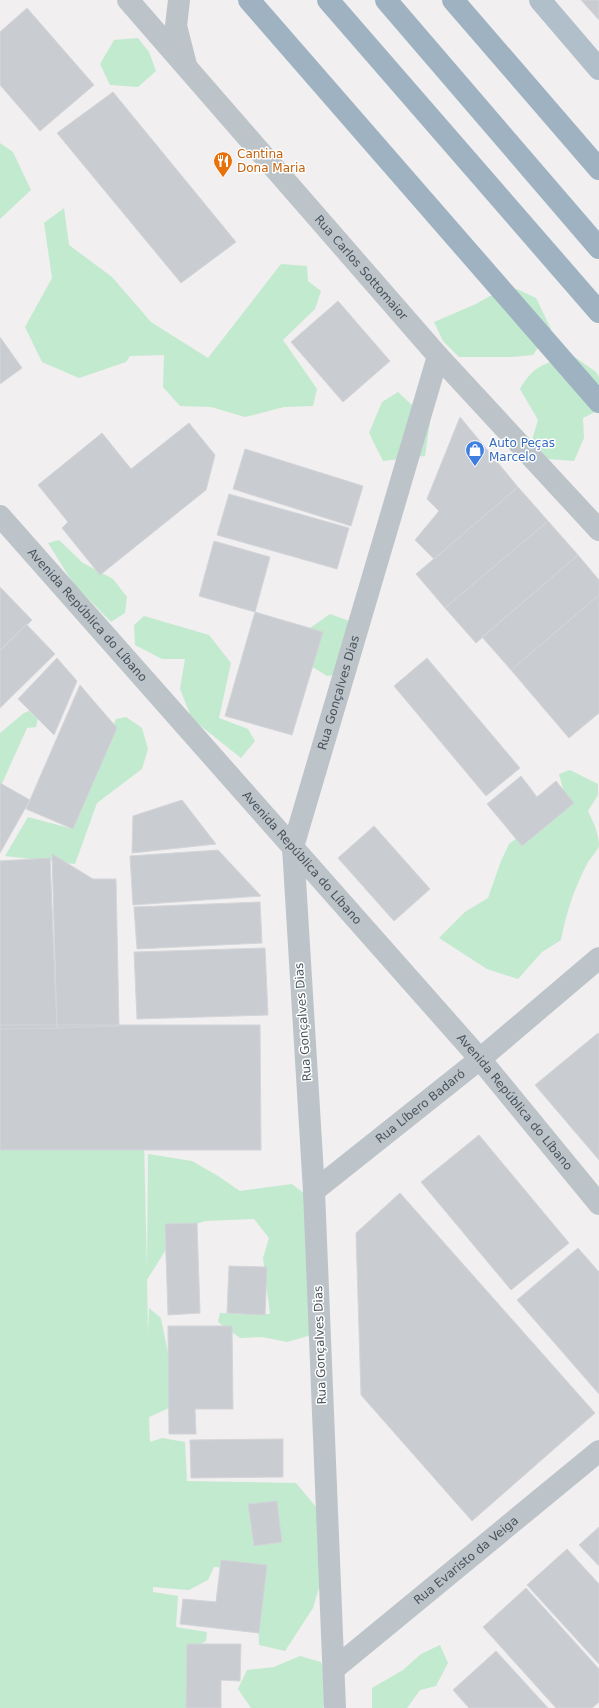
<svg xmlns="http://www.w3.org/2000/svg" width="599" height="1708" font-family="'DejaVu Sans',sans-serif">
<style>
.green{fill:#c2eacf}
.building{fill:#c9ccd1;stroke:#d3d5d9}
.lines{fill:none;stroke-linecap:round;stroke-linejoin:round}
.minor{stroke:#bcc4ca;stroke-width:22}
.tertiary{stroke:#bcc4ca;stroke-width:22}
.primary{stroke:#b1bfca;stroke-width:22}
.trunk{stroke:#9eb2c1;stroke-width:22}
.labels{text-anchor:middle;dominant-baseline:central;stroke-width:3;stroke-linejoin:round;paint-order:stroke}
.food-label{font-size:12px;fill:#c56008;stroke:#fff;text-anchor:start}
.street-label{font-size:12px;fill:#49535a;stroke:#fff}
.shop-label{font-size:12px;fill:#366cbe;stroke:#fff;text-anchor:start}
</style>
<rect width="100%" height="100%" fill="#f1efef"/>
<path class="green" d="M138,38L149,52L156,71L138,87L110,85L100,64L114,40Z
M0,143L13,152L31,190L0,219Z
M64,208L69,245L112,277L151,322L208,358L281,264L307,266L308,281L321,291L315,309L283,340L317,389L313,406L284,407L245,417L211,407L180,406L163,387L164,355L130,356L126,362L79,378L42,362L25,327L52,278L44,223Z
M517,289L536,298L551,329L533,355L511,357H459L443,341L434,322L476,304L490,296Z
M572,355L596,372L599,377V410L583,418L584,438L574,461L548,459L532,440L538,420L520,389C533,365 547,363 572,355Z
M398,392L430,422L425,456L383,461L369,433L382,402Z
M59,540L83,563L113,579L127,597L125,613L111,622L73,583L48,543Z
M330,614L352,622L364,645L356,672L327,676L303,661L300,635Z
M144,616L209,635L231,663L219,718L248,729L255,741L241,758L192,719L180,689L185,659H162L135,645L134,625Z
M34,709L39,714L36,727L27,728L0,788V733L24,713Z
M126,717L142,728L148,749L142,769L97,803L75,864L5,856L28,817L73,829L116,719Z
M570,770L598,784V795L588,811C593,821 599,834 599,846C597,852 590,858 587,864C574,889 566,913 561,940L542,952L518,979L487,969L439,938L465,912L488,898L501,861L509,844L566,800L559,774Z
M0,1140H144L147,1272L148,1154L192,1161L218,1176L240,1191L292,1184L305,1194L315,1334L287,1342L262,1337L240,1338L218,1322L220,1313L270,1314L263,1258L269,1238L254,1219L205,1221L178,1230L147,1280L148,1333L149,1308L161,1318L178,1404L149,1417L150,1442L162,1438L185,1442L187,1481L296,1483L316,1507L326,1564L313,1608L285,1651L259,1645L257,1570L214,1567L208,1580L189,1590L153,1587V1592L178,1596L176,1627L207,1632L206,1641L193,1649L221,1708H0Z
M440,1645L448,1663L436,1686L420,1690L407,1708H372V1688L403,1670L421,1654Z
M300,1656L321,1662L331,1694L323,1708H251L238,1689L247,1670L274,1667Z"/>
<path class="building" d="M581,0H599V20Z
M27,8L94,85L40,131L0,85V32Z
M113,92L236,242L181,283L57,133Z
M338,301L390,361L343,402L291,342Z
M0,337L22,368L0,384Z
M460,417L518,487L434,559L415,540L439,511L427,499Z
M189,423L215,455L206,490L100,575L62,528L68,522L38,485L102,433L131,469Z
M245,449L363,486L351,526L233,489Z
M518,487L548,521L445,608L416,574Z
M229,494L349,528L337,569L217,535Z
M548,521L578,555L476,643L445,608Z
M214,541L270,557L255,612L199,596Z
M578,555L599,580V595L511,670L482,637Z
M0,587L32,620L0,651Z
M599,595V713L569,738L511,670Z
M255,612L323,632L292,735L225,716Z
M26,624L55,654L0,708V650Z
M57,658L77,681L54,735L18,699Z
M427,658L520,768L486,796L394,686Z
M80,685L117,728L73,829L26,809Z
M521,776L537,797L556,781L574,803L522,846L487,804Z
M0,783L30,800L0,853Z
M182,800L216,844L132,853L133,816Z
M374,826L430,889L394,921L338,858Z
M218,850L261,896L133,905L130,856Z
M52,854L93,879H116L119,1026L57,1028Z
M50,858L57,1028L0,1029V861Z
M260,902L262,943L137,949L134,907Z
M265,948L268,1015L137,1019L134,952Z
M0,1025H260L261,1150H0Z
M598,1033L599,1034V1160L535,1085Z
M479,1135L569,1243L511,1290L421,1182Z
M400,1193L595,1413L472,1521L361,1395L356,1233Z
M197,1223L200,1313L168,1315L165,1224Z
M578,1248L599,1272V1394L517,1300Z
M229,1266L267,1267L265,1315L227,1313Z
M168,1326H232L233,1409H195L196,1434H169Z
M283,1439V1477L191,1478L190,1440Z
M277,1501L282,1542L254,1546L248,1504Z
M599,1527V1566L579,1545Z
M567,1549L599,1584V1664L527,1585Z
M221,1560L267,1565L259,1633L180,1624L183,1599L216,1602Z
M526,1588L599,1669V1702L592,1708H556L483,1627Z
M187,1644H241L240,1681L221,1680V1708H186Z
M496,1651L548,1708H469L453,1690Z"/>
<g class="lines">
<g class="minor">
<path id="s1" d="M0,516L480,1059L599,1204"/>
<path id="s2" d="M314,1191L480,1059L599,958"/>
<path id="s3" d="M334,1669L599,1451"/>
<path id="s4" d="M335,1708L314,1191L293,847L438,356"/>
</g>
<g class="tertiary">
<path id="s5" d="M128,0L438,356L599,530"/>
<path d="M179,0L176,26L186,65"/>
</g>
<path class="primary" d="M540,0L599,69"/>
<path class="trunk" d="M249,0L599,402
M328,0L599,312
M386,0L599,248
M453,0L599,169"/>
</g>
<defs>
<g id="restaurant-pin" transform="scale(1)"><path d="M0 17L-7.5 6A9.5 9.5 0 1 1 7.5 6Z" fill="#e8710a" stroke="#fff"/><path d="M-5-6h1v4h1v-4h1v4h1v-4h1v5L-1.5 .5V6h-2V.5L-5-1ZM5-6V6H3V1.5H1.5Q1.5-4 5-6Z" fill="#fff"/></g>
<g id="shop-pin" transform="scale(1)"><path d="M0 17L-7.5 6A9.5 9.5 0 1 1 7.5 6Z" fill="#3f7fe0" stroke="#fff"/><path d="M-5-2.5h2.3a2.7 3.5 0 0 1 5.4 0H5L5.5 6h-11ZM-1.5-2.5h3a1.5 2.3 0 0 0-3 0Z" fill="#fff"/></g>
</defs>
<g fill-rule="evenodd">
<use href="#restaurant-pin" x="223" y="161"/>
<use href="#shop-pin" x="475" y="450"/>
</g>
<g class="labels">
<g class="food-label">
<text x="237" y="154">Cantina<tspan x="237" dy="14">Dona Maria</tspan></text>
</g>
<g class="street-label">
<text stroke="none"><textPath href="#s5" startOffset="355">Rua Carlos Sottomaior</textPath></text>
<text stroke="none"><textPath href="#s1" startOffset="132">Avenida República do Líbano</textPath></text>
<text stroke="none"><textPath href="#s4" startOffset="1023">Rua Gonçalves Dias</textPath></text>
<text stroke="none"><textPath href="#s1" startOffset="456">Avenida República do Líbano</textPath></text>
<text transform="translate(303 1022) rotate(-94)">Rua Gonçalves Dias</text>
<text stroke="none"><textPath href="#s1" startOffset="780">Avenida República do Líbano</textPath></text>
<text stroke="none"><textPath href="#s2" startOffset="136">Rua Líbero Badaró</textPath></text>
<text transform="translate(320 1345) rotate(-92)">Rua Gonçalves Dias</text>
<text stroke="none"><textPath href="#s3" startOffset="171">Rua Evaristo da Veiga</textPath></text>
</g>
<g class="shop-label">
<text x="489" y="443">Auto Peças<tspan x="489" dy="14">Marcelo</tspan></text>
</g>
</g>
</svg>
